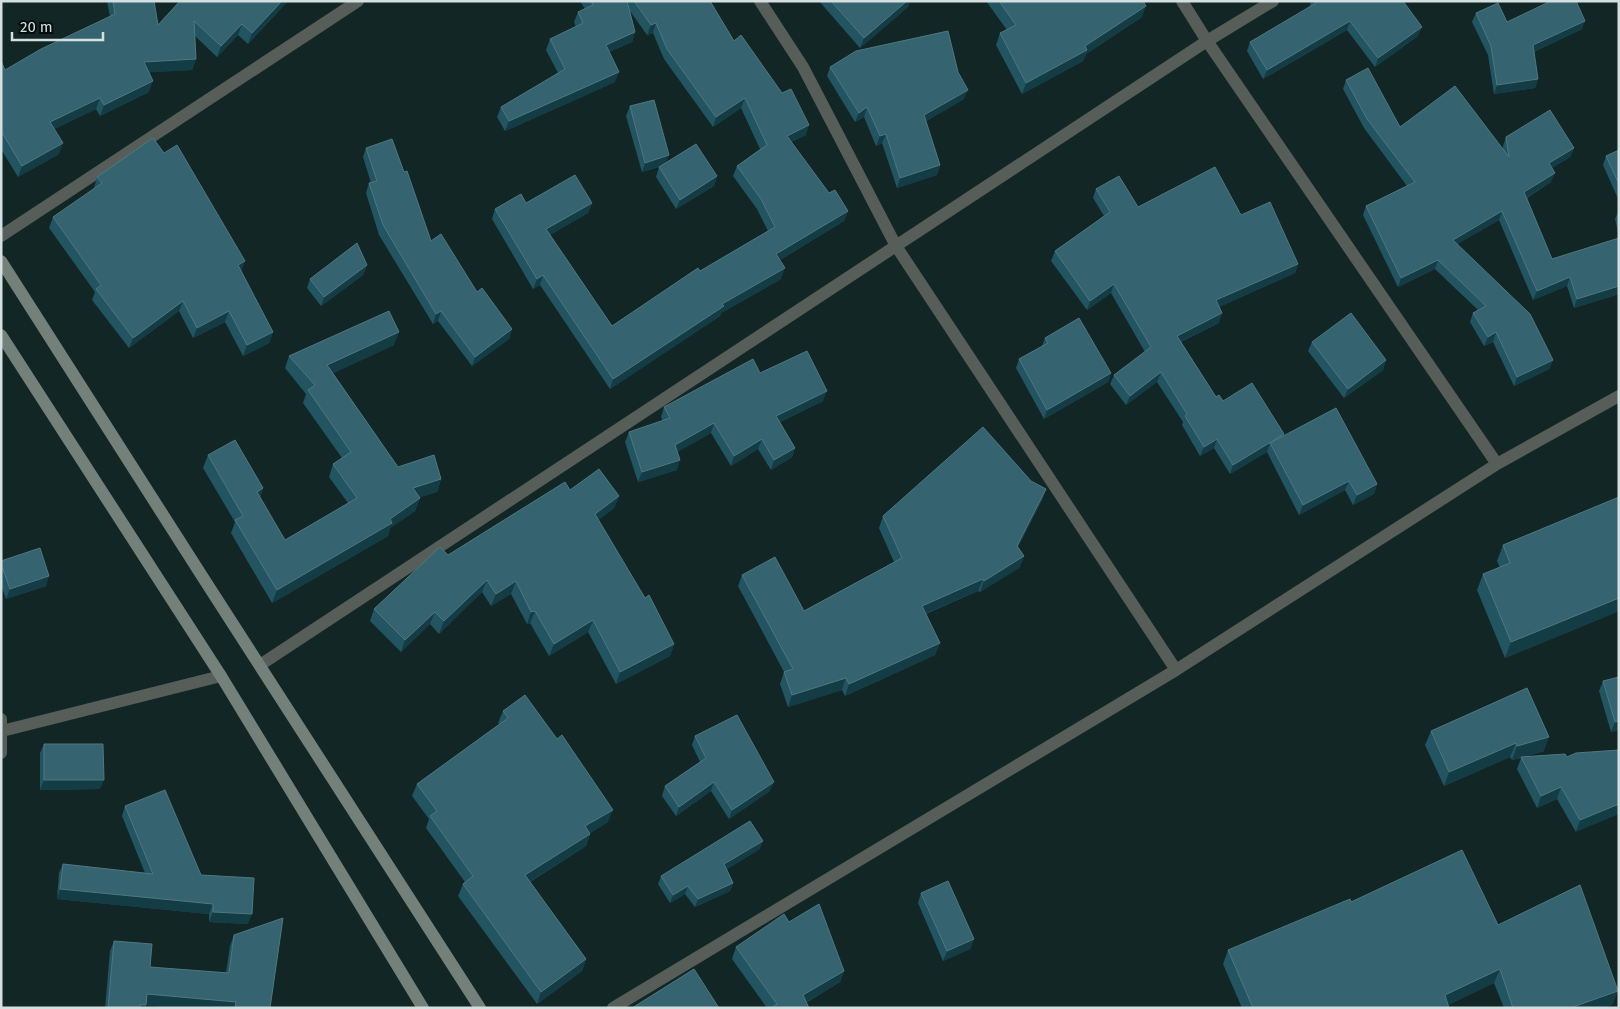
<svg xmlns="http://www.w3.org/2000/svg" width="1620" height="1009" font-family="'Fira Sans',sans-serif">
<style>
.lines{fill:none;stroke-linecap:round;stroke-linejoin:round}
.minor{stroke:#575e5a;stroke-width:12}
.secondary{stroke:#74807a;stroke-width:12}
.wall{fill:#225462}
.shaded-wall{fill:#143c45}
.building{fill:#356470;stroke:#4e7781}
</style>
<rect width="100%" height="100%" fill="#132626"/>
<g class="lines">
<path class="minor" d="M760,1L803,67L896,246L1176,670
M1182,1L1207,41L1497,464
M1,236L358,1
M260,665L1207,41L1273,1
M1,719V753
M2,731L221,676
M613,1008L1176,670L1497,464L1619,396"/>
<path class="secondary" d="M1,261L202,576L480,1008
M1,335L221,676L423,1008"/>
</g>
<path class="wall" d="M107,1H154L158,25L180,1H288L248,44L238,35L217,57L195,36L196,59L192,70L149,72V92L100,116L96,109L54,129L59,154L18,177L1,149V61L5,70L110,17Z
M580,1H710L734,41L806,135L791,142L829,193L848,211L844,221L780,260L781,279L721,313L720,316L610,389L540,285L533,289L492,219L495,209L526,203H592L588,213L550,235L612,326L700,271L768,231L757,209L733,176L737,166L760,149L741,108L713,127L664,59L653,33L647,35L630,11L635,32L632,42L609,52L615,82L505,131L497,117L501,107L558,73L546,50L550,39L576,27L574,22L578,12L585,9Z
M819,1H910L908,7L860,48Z
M986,1H1143L1142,17L1086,54L1083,61L1022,94L996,45L1000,33L1007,30Z
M1311,1H1403L1418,36L1375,67L1347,30L1263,79L1247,51L1250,42L1310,7V5Z
M1476,13L1507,22L1582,29L1534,52L1538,79L1535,88L1494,94L1488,55L1472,22Z
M830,67L964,99L926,121L940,165L937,175L897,188L882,143L876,146L864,117L855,122L827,76Z
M1346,80L1400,127L1503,149V146L1506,137L1574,148L1570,157L1552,168L1551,182L1527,198L1552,259L1619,238V294L1574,308L1567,286L1533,300L1499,220L1457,244L1553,360L1549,369L1514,386L1493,342L1484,346L1470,322L1473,313L1478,310L1435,269L1398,287L1363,215L1366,206L1407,186L1364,128L1343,89Z
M630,106L666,163L717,176L714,186L676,209L656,177L659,167L642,172L626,116Z
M366,148L404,172L431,241L477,292L512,329L509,339L472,366L438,321L433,324L379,235L366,193L369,183H371L363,157Z
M1619,150V201L1603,165L1606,156Z
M97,177L241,272L273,332L269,343L243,356L225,322L193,338L179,311L129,348L92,300L95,292L49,228L53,217L94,189V188Z
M1096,189L1138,207L1241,215L1298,264L1295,273L1219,307V323L1181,342L1216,397L1284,435L1377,484L1374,494L1353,505L1345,490L1299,515L1267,452L1230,474L1214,448L1200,456L1182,425L1183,422L1157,382L1126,405L1110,384L1114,375L1145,352L1111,293L1087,310L1051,261L1055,251L1104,216L1093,198Z
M1619,210V236L1615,219Z
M367,265L363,275L321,306L307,288L310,279Z
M1045,338L1111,373L1108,382L1044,419L1016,368L1019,359L1042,346Z
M1312,342L1386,360L1383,370L1344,398L1308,351Z
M394,345L333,373L398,467L441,479L437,492L419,497L420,498L415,511L390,528L388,536L272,603L231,533L235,522L203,468L208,455L263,488L260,497L285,540L348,503L329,477L333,464L342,458L303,403L306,394L285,368L289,356Z
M760,373L823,401L780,422L795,448L792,457L771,470L758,449L731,466L711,433L677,452V470L638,482L625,442L629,432L663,421L661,417L664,407Z
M1031,481L1046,489L1042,500L1018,547L1024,556L1019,568L980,592L978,591L926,614L940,643L935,655L845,696L842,690L788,707L780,684L784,672L738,586L742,575L804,611L894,562L879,528L883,516Z
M570,490L619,496L614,508L598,520L645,598L674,644L670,656L616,684L588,632L549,656L530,623L527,624L511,594L491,606L482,592L439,634L430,624L401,652L370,621L374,609L448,555Z
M1619,497V611L1505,658L1477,590L1483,574L1500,568L1497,561L1503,545Z
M1,561L46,586L6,599L1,585Z
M1603,681L1619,730L1611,732L1599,691Z
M1527,688L1544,751L1524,757H1567L1619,750L1576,832L1557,799L1537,808L1517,769L1521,758L1512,760L1510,757L1444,786L1425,745L1431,731Z
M503,711L608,822L590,833V834L586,846L530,882L586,959L582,971L537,1004L458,896L463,884L465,882L426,828L429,819L412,796L417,784L500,724L498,723Z
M695,736L770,791L729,819L711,791L676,816L662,796L665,786L700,762L692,745Z
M44,744L100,789L40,790V753Z
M125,806L201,875L248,924L209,922V914L57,899L59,873L63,864L145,873L122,816Z
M760,849L727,869L733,883L730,891L695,907L685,894L670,903L658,884L661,876Z
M921,893L974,939L970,949L943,961L918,903Z
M1351,902L1498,925L1613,1004L1604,1008H1504L1494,983L1448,1005L1449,1008H1242L1223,964L1228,950Z
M789,922L844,971L840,982L806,1003L809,1008H767L732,959L736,947Z
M234,935L270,1008H174L146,1005V1008H105L110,951L114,941L150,967L226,973L230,946Z"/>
<path class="shaded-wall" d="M282,1H288L248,44L252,33Z
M907,1H910L908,7L860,48L864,38Z
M1146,6L1142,17L1086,54L1083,61L1022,94L1026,83L1085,46Z
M1350,21L1347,30L1263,79L1267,70Z
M1585,21L1582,29L1530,54L1533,45Z
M656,23L653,33L647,35L651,25Z
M242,24L238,35L217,57L221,46Z
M1422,27L1418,36L1375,67L1378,58Z
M635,32L632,42L602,55L606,45Z
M196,59L192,70L140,73L144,62Z
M619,72L615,82L505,131L509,121Z
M1538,79L1535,88L1494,94L1497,85Z
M153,81L149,92L100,116L104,105Z
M968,90L964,99L920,125L924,115Z
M100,98L96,109L46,133L50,122Z
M745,98L741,108L713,127L716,117Z
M867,107L864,117L855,122L859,113Z
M809,125L806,135L783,146L787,136Z
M886,134L882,143L876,146L880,136Z
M63,143L59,154L18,177L22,166Z
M1574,148L1570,157L1546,172L1549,163Z
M669,155L665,165L642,172L645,163Z
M940,165L937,175L897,188L900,178Z
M1555,173L1551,182L1521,201L1524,192Z
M717,176L714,186L676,209L680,200Z
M592,203L588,213L543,239L546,229Z
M848,211L844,221L773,264L776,254Z
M1502,211L1499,220L1449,249L1453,240Z
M1438,260L1435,269L1398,287L1401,278Z
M245,261L241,272L238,265Z
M1298,264L1295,273L1212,310L1216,300Z
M367,265L363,275L321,306L324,297Z
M785,268L781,279L721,313L720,316L610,389L613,379L722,304Z
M543,275L540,285L533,289L537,279Z
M1570,277L1567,286L1533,300L1537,291Z
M1114,284L1111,293L1087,310L1090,301Z
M1619,286V294L1574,308L1577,299Z
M183,301L179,311L129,348L133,338Z
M229,311L225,322L193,338L197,328Z
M441,311L438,321L433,324L436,314Z
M1222,313L1219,323L1174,345L1177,336Z
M512,329L509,339L472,366L475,357Z
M273,332L269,343L243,356L247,345Z
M399,332L394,345L323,378L327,365Z
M1496,332L1493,342L1484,346L1488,337Z
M1386,360L1383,370L1344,398L1348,389Z
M1553,360L1549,369L1514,386L1517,377Z
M1161,372L1157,382L1126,405L1130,396Z
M1111,373L1108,382L1044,419L1047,410Z
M827,391L823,401L773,426L776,416Z
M714,423L711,433L672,455L675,445Z
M762,439L758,449L731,466L734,456Z
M1217,439L1214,448L1200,456L1204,447Z
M1270,443L1267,452L1230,474L1233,465Z
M795,448L792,457L771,470L774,460Z
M680,460L677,470L638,482L642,472Z
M441,479L437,492L408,501L413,488Z
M1349,481L1345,490L1299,515L1303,505Z
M1377,484L1374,494L1353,505L1357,495Z
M263,488L259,501L257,492Z
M1046,489L1042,500L1013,557L1017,546Z
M619,496L614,508L590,526L595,514Z
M420,498L415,511L390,528L388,536L272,603L277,590L390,519Z
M1024,556L1019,568L980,592L984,581Z
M49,576L46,586L6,599L10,589Z
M983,579L978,591L917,617L922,606Z
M487,580L482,592L439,634L444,621Z
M516,581L511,594L491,606L496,594Z
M1619,598V611L1505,658L1511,642Z
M535,611L530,623L527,624L531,612Z
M435,612L430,624L401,652L405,640Z
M593,620L588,632L549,656L554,644Z
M940,643L935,655L845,696L849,684Z
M674,644L670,656L616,684L620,672Z
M846,678L842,690L788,707L792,695Z
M1619,721V730L1611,732L1615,722Z
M1549,737L1544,751L1512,760L1517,746Z
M1516,743L1510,757L1444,786L1449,772Z
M44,780H104L100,789L40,790Z
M714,782L711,791L676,816L679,807Z
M774,782L770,791L729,819L732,810Z
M1561,787L1557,799L1537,808L1541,796Z
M1619,804V814L1576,832L1580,820Z
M613,810L608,822L581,838L585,826Z
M590,834L586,846L521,887L525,875Z
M763,841L760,849L722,872L724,864Z
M733,883L730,891L695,907L698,899Z
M688,886L685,894L670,903L673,895Z
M60,889L213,904L209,914L57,899Z
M213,912L252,914L248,924L209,922Z
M974,939L970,949L943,961L947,951Z
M586,959L582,971L537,1004L541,992Z
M1500,969L1494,983L1442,1008L1445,995Z
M844,971L840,982L798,1007L803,995Z
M1618,991L1613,1004L1604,1008H1570Z
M147,994L236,1002L234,1008H174L143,1005Z
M140,1005H146V1008H139Z"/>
<path class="building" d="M113,1H154L158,25L180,1H282L252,33L242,24L221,46L194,21L196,59L144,62L153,81L104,105L100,98L50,122L63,143L22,166L1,131V61L5,70L41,49L115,14Z
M591,1H627L635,32L606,45L619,72L509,121L501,107L565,69L550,39L583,23L578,12L593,5Z
M634,1H710L734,41L741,35L782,93L791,89L809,125L787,136L829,193L835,190L848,211L776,254L785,268L722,304L724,306L613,379L543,275L537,279L495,209L521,194L526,203L575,175L592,203L546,229L612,326L698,268L700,271L775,227L761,199L737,166L767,145L745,98L716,117L667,49L656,23L651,25Z
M831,1H907L864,38Z
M999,1H1143L1146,6L1085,46L1087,50L1026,83L1000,33L1016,25Z
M1315,1H1403L1422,27L1378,58L1350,21L1267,70L1250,42L1316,3Z
M1551,1H1576L1585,21L1533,45L1538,79L1497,85L1491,46L1476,13L1498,3L1507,22Z
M948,31L958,72L968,90L924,115L940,165L900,178L886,134L880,136L867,107L859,113L830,67L856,51Z
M1368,68L1400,127L1455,86L1509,157L1506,137L1550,110L1574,148L1549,163L1555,173L1524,192L1552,259L1619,238V286L1577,299L1570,277L1537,291L1502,211L1453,240L1530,314L1553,360L1517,377L1496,332L1488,337L1473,313L1486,306L1438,260L1401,278L1366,206L1415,182L1367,119L1346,80Z
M654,100L669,155L645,163L630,106Z
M153,138L164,153L177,145L245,261L238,265L273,332L247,345L229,311L197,328L183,301L133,338L96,289L101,285L53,217L102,183L97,177Z
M392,139L404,172L407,171L431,241L441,234L477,292L482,288L512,329L475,357L441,311L436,314L383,225L369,183L377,181L366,148Z
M696,144L717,176L680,200L659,167Z
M1619,150V184L1606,156Z
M1215,167L1241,215L1270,202L1298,264L1216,300L1222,313L1177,336L1216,397L1219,395L1223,401L1252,383L1284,434L1233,465L1217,439L1204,447L1185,416L1187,414L1161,372L1130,396L1114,375L1151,347L1114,284L1090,301L1055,251L1110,212L1096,189L1119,176L1138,207Z
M357,243L367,265L324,297L310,279Z
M389,311L399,332L327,365L398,467L434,455L441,479L413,488L420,498L390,519L392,523L277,590L235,520L243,516L208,455L235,440L263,488L257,492L285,540L357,498L333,464L351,452L308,390L315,385L289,356Z
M1351,313L1386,360L1348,389L1312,342Z
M1079,318L1111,373L1047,410L1019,359L1048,343L1045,338Z
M807,351L827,391L776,416L795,448L774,460L762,439L734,456L714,423L675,445L680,460L642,472L629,432L670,418L664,407L753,359L760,373Z
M1336,408L1377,484L1357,495L1349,481L1303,505L1270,443Z
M983,427L1031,481L1046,489L1017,546L1024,556L984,581L983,579L922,606L940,643L849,684L846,678L792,695L784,672L793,669L742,575L775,557L804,611L902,558L883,516Z
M599,469L619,496L595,514L645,598L649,595L674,644L620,672L593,620L554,644L535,611L531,612L516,581L496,594L487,580L444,621L435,612L405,640L374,609L440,547L448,555L565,482L570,490Z
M1619,497V598L1511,642L1483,574L1510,563L1503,545Z
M40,548L49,576L10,589L1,564V561Z
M1619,677V721L1615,722L1603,681Z
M1527,688L1549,737L1517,746L1516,743L1449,772L1431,731Z
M525,695L557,739L562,735L613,810L585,826L590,834L525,875L586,959L541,992L463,884L473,876L430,816L437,811L417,784L508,718L503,711Z
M737,715L774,782L732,810L714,782L679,807L665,786L706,758L695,736Z
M44,744H103L104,780H44Z
M1619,750V804L1580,820L1561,787L1541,796L1521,757L1565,754L1567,757L1576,753Z
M165,790L201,875L254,878L252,914L213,912V904L60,889L63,864L153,874L125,806Z
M750,821L763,841L724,864L733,883L698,899L688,886L673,895L661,876Z
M1462,850L1498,925L1580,885L1618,991L1570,1008H1513L1500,969L1445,995L1449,1008H1253L1228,950L1350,899L1351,902Z
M948,881L974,939L947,951L921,893Z
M819,904L844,971L803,995L809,1008H771L777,1004L736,947L784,914L789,922Z
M283,918L270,1008H235L236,1002L147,994L146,1005H140V1008H108L114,941L152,944L150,967L229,973L234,935Z
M694,969L719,1008H632Z"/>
<rect width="1620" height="1009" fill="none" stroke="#d4e0df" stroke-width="5"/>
<path d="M12 32v8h91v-8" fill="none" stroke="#d4e0df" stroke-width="2.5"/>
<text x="20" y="32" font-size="15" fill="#d4e0df" stroke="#060e0d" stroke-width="4" paint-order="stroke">20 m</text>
</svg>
